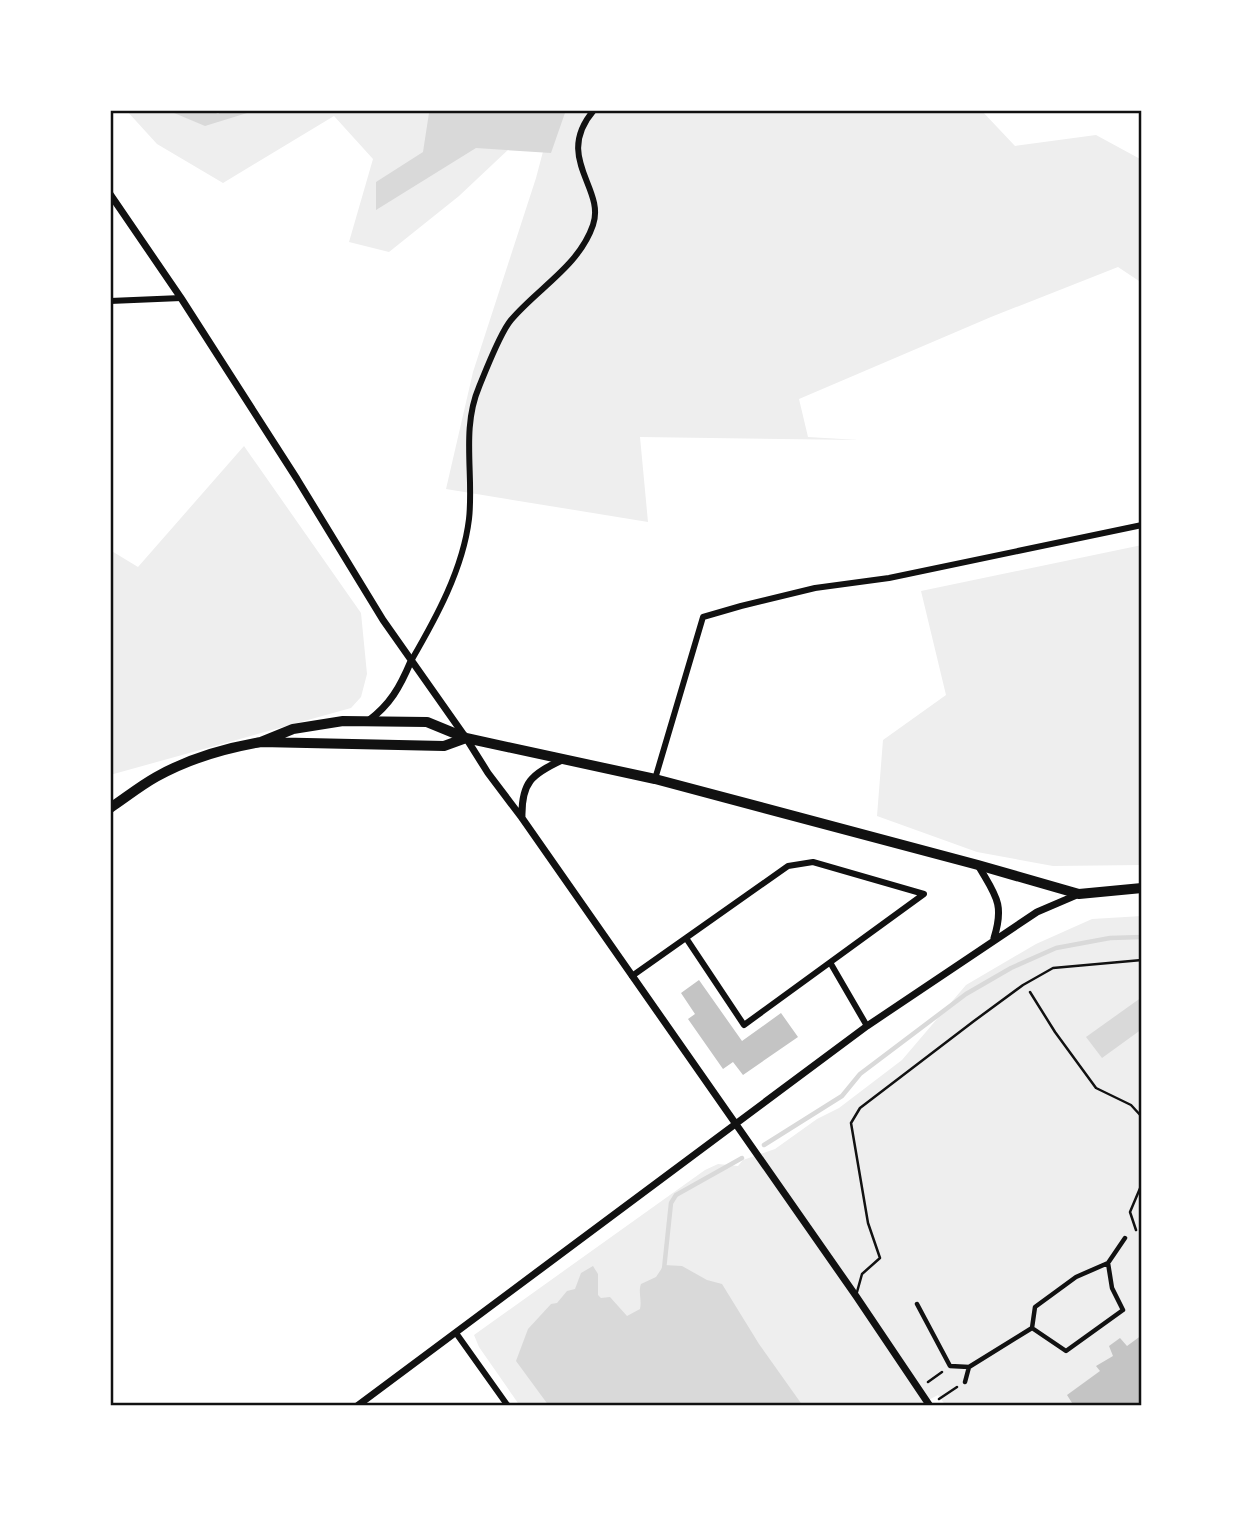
<svg xmlns="http://www.w3.org/2000/svg" width="1252" height="1516" font-family="'Public Sans',sans-serif">
<style>
.green{fill:#eee}
.water{fill:#d9d9d9}
.lines{fill:none;stroke-linecap:round;stroke-linejoin:round}
.stream{stroke:#d9d9d9;stroke-width:4.5}
.building{fill:#c4c4c4}
.path{stroke:#111;stroke-width:2.5}
.service{stroke:#111;stroke-width:2.5}
.pedestrian{stroke:#111;stroke-width:4.5}
.minor{stroke:#111;stroke-width:6}
.tertiary{stroke:#111;stroke-width:7}
.trunk{stroke:#111;stroke-width:10}
.neatline{fill:none;stroke:#111;stroke-width:2.5}
</style>
<rect width="100%" height="100%" fill="#fff"/>
<path class="green" d="M126,110H466L511,147L459,196L389,252L349,242L373,159L334,116L223,183L157,144Z
M554,110H981L1015,146L1096,135L1142,160V283L1118,267L991,317L799,399L808,437L859,440L640,437L648,522L446,489L473,372L536,178Z
M244,446L361,613L367,674L361,697L351,708L110,775V550L138,567Z
M1142,545V865L1053,866L977,852L877,816L883,740L946,695L921,591Z
M1142,916V1406H946L938,1395L917,1406H520L479,1347L474,1335L705,1170L718,1164L738,1166L743,1160L775,1149L817,1119L839,1108L902,1060L966,985L1036,944L1092,919Z"/>
<path class="water" d="M167,110H210L218,114L223,110H257L205,126Z
M398,110H566L551,153L476,148L376,210V182L423,152L429,113Z
M1142,997V1029L1102,1058L1086,1037Z
M664,1265L682,1266L707,1280L722,1284L759,1344L803,1406H549L516,1361L528,1329L551,1304L557,1303L567,1291L575,1289L581,1273L593,1266L598,1274V1295L601,1298L610,1297L627,1316L640,1309C642,1300 638,1292 641,1284L656,1277Z"/>
<g class="lines">
<path class="stream" d="M764,1145L842,1096L860,1074L966,994L1011,968L1056,948L1110,938L1142,937
M664,1269L671,1203L676,1195L742,1158"/>
</g>
<path class="building" d="M699,980L742,1041L781,1013L798,1037L743,1075L733,1062L723,1069L688,1019L695,1014L681,993Z
M1142,1335V1406H1074L1067,1395L1100,1371L1096,1366L1113,1356L1109,1346L1120,1338L1127,1346Z"/>
<g class="lines">
<path class="path" d="M1030,992L1055,1032L1096,1088L1131,1105L1142,1117
M1136,1230L1130,1212L1141,1186L1142,1176
M928,1382L942,1372
M939,1399L957,1387"/>
<path class="service" d="M857,1292L862,1274L880,1258L868,1223L851,1123L860,1108L974,1021L1023,985L1053,968L1142,960"/>
<path class="pedestrian" d="M917,1304L950,1366L969,1367
M1032,1328L1035,1307L1076,1277L1108,1263L1125,1238
M965,1382L969,1367L1032,1328L1066,1351L1123,1310L1112,1288L1108,1263"/>
<path class="minor" d="M110,301L181,298
M411,661C436,618 463,569 469,519C474,476 461,429 479,387C486,370 500,333 511,320C538,288 579,266 593,225C606,188 553,158 594,110
M655,779L703,617L741,606L815,588L889,578L1142,525
M831,964L867,1026
M632,976L788,866L813,862L924,894L744,1025L686,938
M456,1333L508,1406"/>
<path class="tertiary" d="M110,194L181,298L297,479L383,620L466,738L488,773L522,818L856,1296L930,1406
M368,721C390,705 400,687 411,661
M522,818C521,782 532,774 562,760
M978,865C995,895 1005,903 994,938
M357,1406L867,1026L1037,912L1079,894"/>
<path class="trunk" d="M261,742L293,729L343,721L427,722L466,738L655,779L978,865L1079,894L1142,888
M110,808C125,798 140,786 156,777C188,759 226,748 261,742L444,746L466,738"/>
</g>
<rect width="1252" height="1516" fill="none" stroke="#ffffff" stroke-width="224"/>
<rect x="112" y="112" width="1028" height="1292" class="neatline"/>
</svg>
